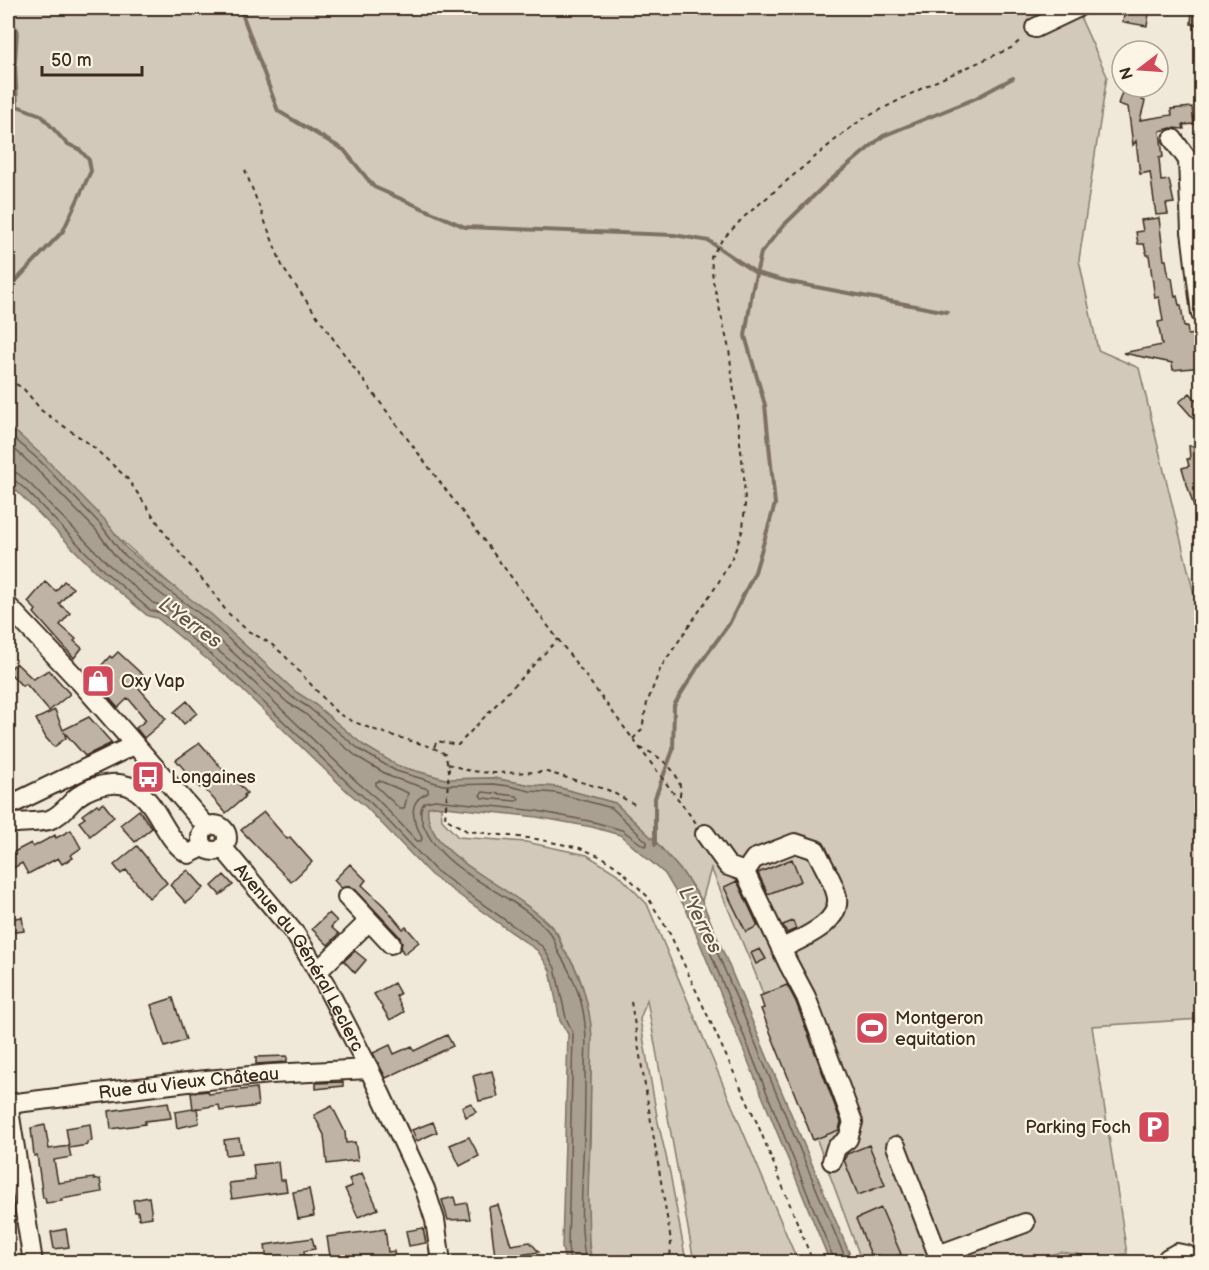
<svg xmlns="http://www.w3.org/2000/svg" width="1209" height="1270" font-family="'Balsamiq Sans',sans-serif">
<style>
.green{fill:#d2c9ba;stroke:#867a6c;stroke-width:1.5}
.water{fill:#aaa091;stroke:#7e7163;stroke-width:1.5}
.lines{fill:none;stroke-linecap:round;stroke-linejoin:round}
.shore{stroke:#67594c;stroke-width:1.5}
.stream{stroke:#7e7163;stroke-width:4}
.building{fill:#beb3a4;stroke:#3b2a1e;stroke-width:1.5}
.minor-casing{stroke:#3b2a1e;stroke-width:22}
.path{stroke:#3b2a1e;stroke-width:2;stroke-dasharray:4.5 4.5;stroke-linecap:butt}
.minor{stroke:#fcf5e5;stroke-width:18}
.labels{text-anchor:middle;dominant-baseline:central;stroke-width:4.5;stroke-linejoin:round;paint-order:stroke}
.poi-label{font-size:18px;fill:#3b2a1e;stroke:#fcf5e5;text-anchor:start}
.street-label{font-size:18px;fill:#3b2a1e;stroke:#fcf5e5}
.water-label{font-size:20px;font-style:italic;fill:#625346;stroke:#fcf5e5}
</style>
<rect width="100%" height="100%" fill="#f0e9d9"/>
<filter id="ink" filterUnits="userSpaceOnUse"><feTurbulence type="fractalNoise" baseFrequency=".0167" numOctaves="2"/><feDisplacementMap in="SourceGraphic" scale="12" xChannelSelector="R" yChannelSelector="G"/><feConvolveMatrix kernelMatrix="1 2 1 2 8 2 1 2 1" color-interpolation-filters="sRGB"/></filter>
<g filter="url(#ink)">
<path class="green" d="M8,8H1076L1107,76L1079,260L1098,350L1139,368L1202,627L1201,1019L1092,1026L1127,1254L1097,1257L1060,1252L1029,1262H862L756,975L711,868L702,901L683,873L656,842L615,803L557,787L531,785L493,778L445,779L398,766L363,745L312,702L296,692L218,621L220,628L97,519L8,433Z
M435,806L441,807L442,820L458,837L526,842L587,855L619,875L647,904L798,1262H694L647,1000L640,1019L658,1122L670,1173L686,1261L592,1262C584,1224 588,1183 590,1145C591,1119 590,1093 591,1067C591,1033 590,996 574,965C571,960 567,955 564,950C561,944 560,938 557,933C529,893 424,860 427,807Z"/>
<path class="water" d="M8,425L44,457L106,521L125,547L157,574L212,615L296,692L312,702L363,745L398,766L445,779L493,778L531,785L557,787L615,803L656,842L683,873L702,901L853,1262H830L686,909L665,874L620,835L592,827L537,817L435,806L428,807C423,845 483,875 509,893C525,904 541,916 554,930C559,936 560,941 562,947C565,954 571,959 574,966C584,987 591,1014 592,1037L588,1200L589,1248L592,1262H565L562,1247L568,1034L560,1021L550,970L538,951L431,875L366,807L348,792L232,680L157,618L148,616L99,575L8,482Z"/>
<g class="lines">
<path class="shore" d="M8,433L40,461L101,525L121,552L153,579L208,620L292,697L308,707L360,750L396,771L443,785L493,784L509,786L530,791L556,793L612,808L647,842V845L644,846L622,830L594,822L537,811L435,800L425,802C412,815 432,843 443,854C472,884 527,902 552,936C555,941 556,948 559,953C572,974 583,1000 585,1025C587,1040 585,1056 585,1071C585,1100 585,1129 583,1158C582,1192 579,1228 586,1262
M8,443L34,467L96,530L116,557L149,585L204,626L288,703L304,713L356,756L391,777L428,789V793C405,802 414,821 422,838L421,841H417L376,798L357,782L241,670L166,607L153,603L109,565L30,484L17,473L8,471
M8,478L13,479L25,489L104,571L150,610L161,613L236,676L352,787L371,803L435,870L543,947L555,968L566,1018L573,1033L568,1247L570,1262
M380,781L408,793L404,809H400L376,786V782Z
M483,792L517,796L519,799L516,801L482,798L480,795Z
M835,1262L692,907L693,903L697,904L847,1262"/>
<path class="stream" d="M240,8L278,111L344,150L374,187L465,227L674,235L709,241L756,273L790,282L947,312
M8,25L11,24L17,30L15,63L17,106L41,115L66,143L80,150L89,160L91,171L63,231L8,289
M655,845V798L673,750L674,705L699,665L729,624L755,572L775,504L765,405L745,336L752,292L761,253L783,226L827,183L883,136L974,99L1013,78"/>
</g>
<path class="building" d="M1125,8H1150L1147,26L1123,22Z
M1192,8H1202V25L1191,24Z
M1124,87H1144L1142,100L1145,101L1140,120L1172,115L1171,109L1192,107L1194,124L1183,125L1184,129L1171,128L1160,131L1163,157L1159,158L1161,181L1169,180L1174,203L1166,204L1168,214L1156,215L1150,172L1140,174L1136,141L1133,145L1128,107L1118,104Z
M1159,218L1164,260H1166L1169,278H1172L1175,297L1177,296L1179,305H1181L1184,327L1187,326L1188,335L1202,333V367L1173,370L1172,363L1123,353L1162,345L1158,322L1163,321L1159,297L1155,298L1149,255H1147L1144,244H1138L1136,232L1143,231L1141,220Z
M1190,393L1202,407V412L1194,419L1179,402Z
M1189,446H1202V524H1199L1182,468L1189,466L1187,459H1190Z
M64,581L73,588L59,604L70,613L60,625L76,639L74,641L82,648L74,658L34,613L36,610L28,602L45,582L56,591Z
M118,652L146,678L138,687L166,719L144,738L136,728L146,720L128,698L118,708L91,677L110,656L112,658Z
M16,663L33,679L49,670L70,694L49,711L26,684L22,686L8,671Z
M187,701L197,713L184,724L174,712Z
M55,710L63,730L89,717L112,743L85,756L64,732L66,738L54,747L46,738L36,719Z
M200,743L231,779L233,777L247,793L244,795L245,797L226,813L202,786L200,788L176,760Z
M103,803L114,817L90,836L79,822L85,818L82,815L97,804L99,806Z
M139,810L152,828L135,842L120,825Z
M264,812L287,839L290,837L312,862L291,882L241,830Z
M71,830L81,848L71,855L73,858L62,864L58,858L28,874L22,863L8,871V855L31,843L33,847L55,835L56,838Z
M137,846L167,883L149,898L126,870L121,874L114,865Z
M792,859L801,881L768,894L758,873Z
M350,864L366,880L362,885L384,906L403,929L406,927L419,942L404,954L401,949L402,942L399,936L355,889L350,886L341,888L334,880Z
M188,870L204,888L186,903L170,885Z
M224,875L233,885L220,895L212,886Z
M737,881L758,926L746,932L724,887Z
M329,913L337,921L331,927L339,934L328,945L312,929Z
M22,917L24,931L8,933V919Z
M793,921L796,929L787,933L783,925Z
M760,949L766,959L756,964L751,953Z
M355,951L366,960L355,973L344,961Z
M394,983L400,994L396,996L404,1012L390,1020L374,994Z
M787,985L796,1002L841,1122L839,1130L813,1140L761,1009L764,1008L760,996Z
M173,998L186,1040L165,1047L151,1005Z
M447,1035L453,1046L386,1078L373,1053L390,1045L394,1054L412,1046L414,1051Z
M287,1056V1062L256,1064V1057Z
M492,1071L498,1097L479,1101L473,1076Z
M343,1082V1086L316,1089V1083Z
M256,1088L258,1106L220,1111L219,1105L194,1109L197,1108L199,1123L177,1128L175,1112L193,1109L191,1093L208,1091L209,1094Z
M168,1102L171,1118L145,1121V1124L111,1129L109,1111Z
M471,1103L476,1112L466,1117L462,1107Z
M332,1106L345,1132L346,1143L355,1142L358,1160L327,1164L324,1135L314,1115Z
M433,1122L437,1132L417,1141L412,1130Z
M90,1124L92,1141L87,1142V1145L69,1148L71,1157L54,1160L58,1183L94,1178V1180L100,1179L102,1192L61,1199L62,1201L46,1203L45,1198H43L37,1155L34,1156L31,1128L45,1125L49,1149L69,1146L66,1128Z
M469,1137L479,1156L460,1166L450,1145Z
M239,1138L242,1153L226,1155L224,1140Z
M869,1145L885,1185L858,1195L844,1160L847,1154Z
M278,1162L280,1180H285L287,1191L232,1199L229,1183L255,1180L253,1165Z
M362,1173L378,1209L358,1217L345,1189L352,1186L349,1179Z
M309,1189L314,1216L298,1219L293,1192Z
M149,1197L152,1217L139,1219L138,1212H135L133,1200Z
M454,1197L456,1205L467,1203L470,1219L448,1220L442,1200Z
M498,1205L511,1245L530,1242L539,1252L500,1258L499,1255L495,1256L489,1207Z
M881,1208L901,1254L896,1257L899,1263H882L879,1255L872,1257L856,1219Z
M423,1228L426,1243L409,1246L406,1231Z
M66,1229L69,1247L54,1249L51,1232Z
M385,1229L388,1252L394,1251L396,1263H338V1259L332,1260L330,1256L327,1237Z
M312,1238L315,1249L304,1251L305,1258L267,1263L265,1245Z"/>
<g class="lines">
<g class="minor-casing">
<g id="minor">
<path d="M1035,28L1077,8"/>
<path d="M1173,139L1188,160L1191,231"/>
<path d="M1201,314L1191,231L1202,230"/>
<path d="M8,606L82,684L207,827"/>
<path d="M8,806L134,745"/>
<path d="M8,824C20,822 36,823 49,820C61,816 69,804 77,797C88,788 98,785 111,784C118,783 128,785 133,788C160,804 163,839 189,854L203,847"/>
<circle cx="214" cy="838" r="13"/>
<path d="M705,834L728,866L745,872L788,963L806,997L853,1122L848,1139L836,1148L832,1161"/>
<path id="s1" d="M223,848L296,935L325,984L369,1069L425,1189L435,1220L441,1262"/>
<path d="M745,872L754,859L795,843L816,850C822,864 832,879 836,893C845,923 801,938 781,949"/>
<path d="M347,897L391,944"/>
<path d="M318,971L369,921"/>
<path id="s2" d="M8,1104L196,1081L271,1074L369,1069"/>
<path d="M8,1104L33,1262"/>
<path d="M896,1146L938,1255L937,1262"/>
<path d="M938,1255L1025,1223"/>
<path d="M1165,1262L1168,1258L1177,1253L1187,1255L1193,1262"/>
</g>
</g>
<path class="path" d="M245,170L283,268L349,361L696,823
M8,380L23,388L42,411L91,445L127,478L174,546L211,590L227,612L248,631L270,643L284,655L337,713C357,725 383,733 405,739C420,744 432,746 445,754L449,770L445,818L467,831L536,839L580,848L604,858L622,871L647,896L670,934L758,1125L813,1262
M633,739L642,729L647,703L661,667L717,585L734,554L743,529L745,504L744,476L729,349L713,281L711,257L722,240L744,217L841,135L861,120L932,83L1011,48L1022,39
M434,747L437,741L458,745L558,639
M640,748C656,753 677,769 680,786C681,790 680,796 679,801
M448,764L470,771L492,773L547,772L608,790L636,805
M631,1002L671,1241L670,1262"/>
<use href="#minor" class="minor"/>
</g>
</g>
<defs>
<g id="shop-square" transform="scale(1.725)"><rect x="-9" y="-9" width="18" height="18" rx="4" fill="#d1495b" stroke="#fcf5e5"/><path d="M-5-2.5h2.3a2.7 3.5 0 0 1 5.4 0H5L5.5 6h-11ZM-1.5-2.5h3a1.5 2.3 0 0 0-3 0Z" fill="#fff"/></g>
<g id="bus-square" transform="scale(1.725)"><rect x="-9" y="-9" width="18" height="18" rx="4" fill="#d1495b" stroke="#fcf5e5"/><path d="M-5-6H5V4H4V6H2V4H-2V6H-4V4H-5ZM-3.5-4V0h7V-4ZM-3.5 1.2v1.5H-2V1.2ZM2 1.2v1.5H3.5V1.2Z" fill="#fff"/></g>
<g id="stadium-square" transform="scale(1.725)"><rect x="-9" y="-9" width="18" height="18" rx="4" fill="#d1495b" stroke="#fcf5e5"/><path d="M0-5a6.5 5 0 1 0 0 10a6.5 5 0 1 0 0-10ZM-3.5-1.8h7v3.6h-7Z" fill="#fff"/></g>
<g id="parking-square" transform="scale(1.725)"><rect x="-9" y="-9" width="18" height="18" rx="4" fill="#d1495b" stroke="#fcf5e5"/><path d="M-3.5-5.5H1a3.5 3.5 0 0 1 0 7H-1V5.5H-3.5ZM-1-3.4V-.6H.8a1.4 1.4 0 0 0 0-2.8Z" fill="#fff"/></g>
</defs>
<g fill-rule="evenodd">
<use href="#shop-square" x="98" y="681"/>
<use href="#bus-square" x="148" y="777"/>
<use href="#stadium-square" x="872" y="1028"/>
<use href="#parking-square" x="1154" y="1127"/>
</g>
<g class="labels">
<g class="poi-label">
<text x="121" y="681">Oxy Vap</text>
<text x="171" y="777">Longaines</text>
<text x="895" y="1018">Montgeron<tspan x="895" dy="21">equitation</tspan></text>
<text x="1131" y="1127" text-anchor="end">Parking Foch</text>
</g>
<g class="street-label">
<text stroke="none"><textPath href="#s1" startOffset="134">Avenue du Général Leclerc</textPath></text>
<text stroke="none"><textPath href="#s2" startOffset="182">Rue du Vieux Château</textPath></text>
</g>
<g class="water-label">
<text transform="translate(190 623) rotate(36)">L'Yerres</text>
<text transform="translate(700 920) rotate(63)">L'Yerres</text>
</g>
</g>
<rect width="1209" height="1270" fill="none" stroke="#fcf5e5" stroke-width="30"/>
<rect x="15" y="15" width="1179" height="1240" fill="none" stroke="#3b2a1e" stroke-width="2" filter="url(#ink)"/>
<g transform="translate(1140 69) rotate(253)"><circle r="28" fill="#fcf5e5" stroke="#afa495" stroke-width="1.5"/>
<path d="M0-4.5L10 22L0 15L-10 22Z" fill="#d1495b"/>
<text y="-9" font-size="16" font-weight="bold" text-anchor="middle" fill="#3b2a1e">N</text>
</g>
<path d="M42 66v9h100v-9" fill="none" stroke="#3b2a1e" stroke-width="3"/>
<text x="51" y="66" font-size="18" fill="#3b2a1e" stroke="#fcf5e5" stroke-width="4.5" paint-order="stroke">50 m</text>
</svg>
